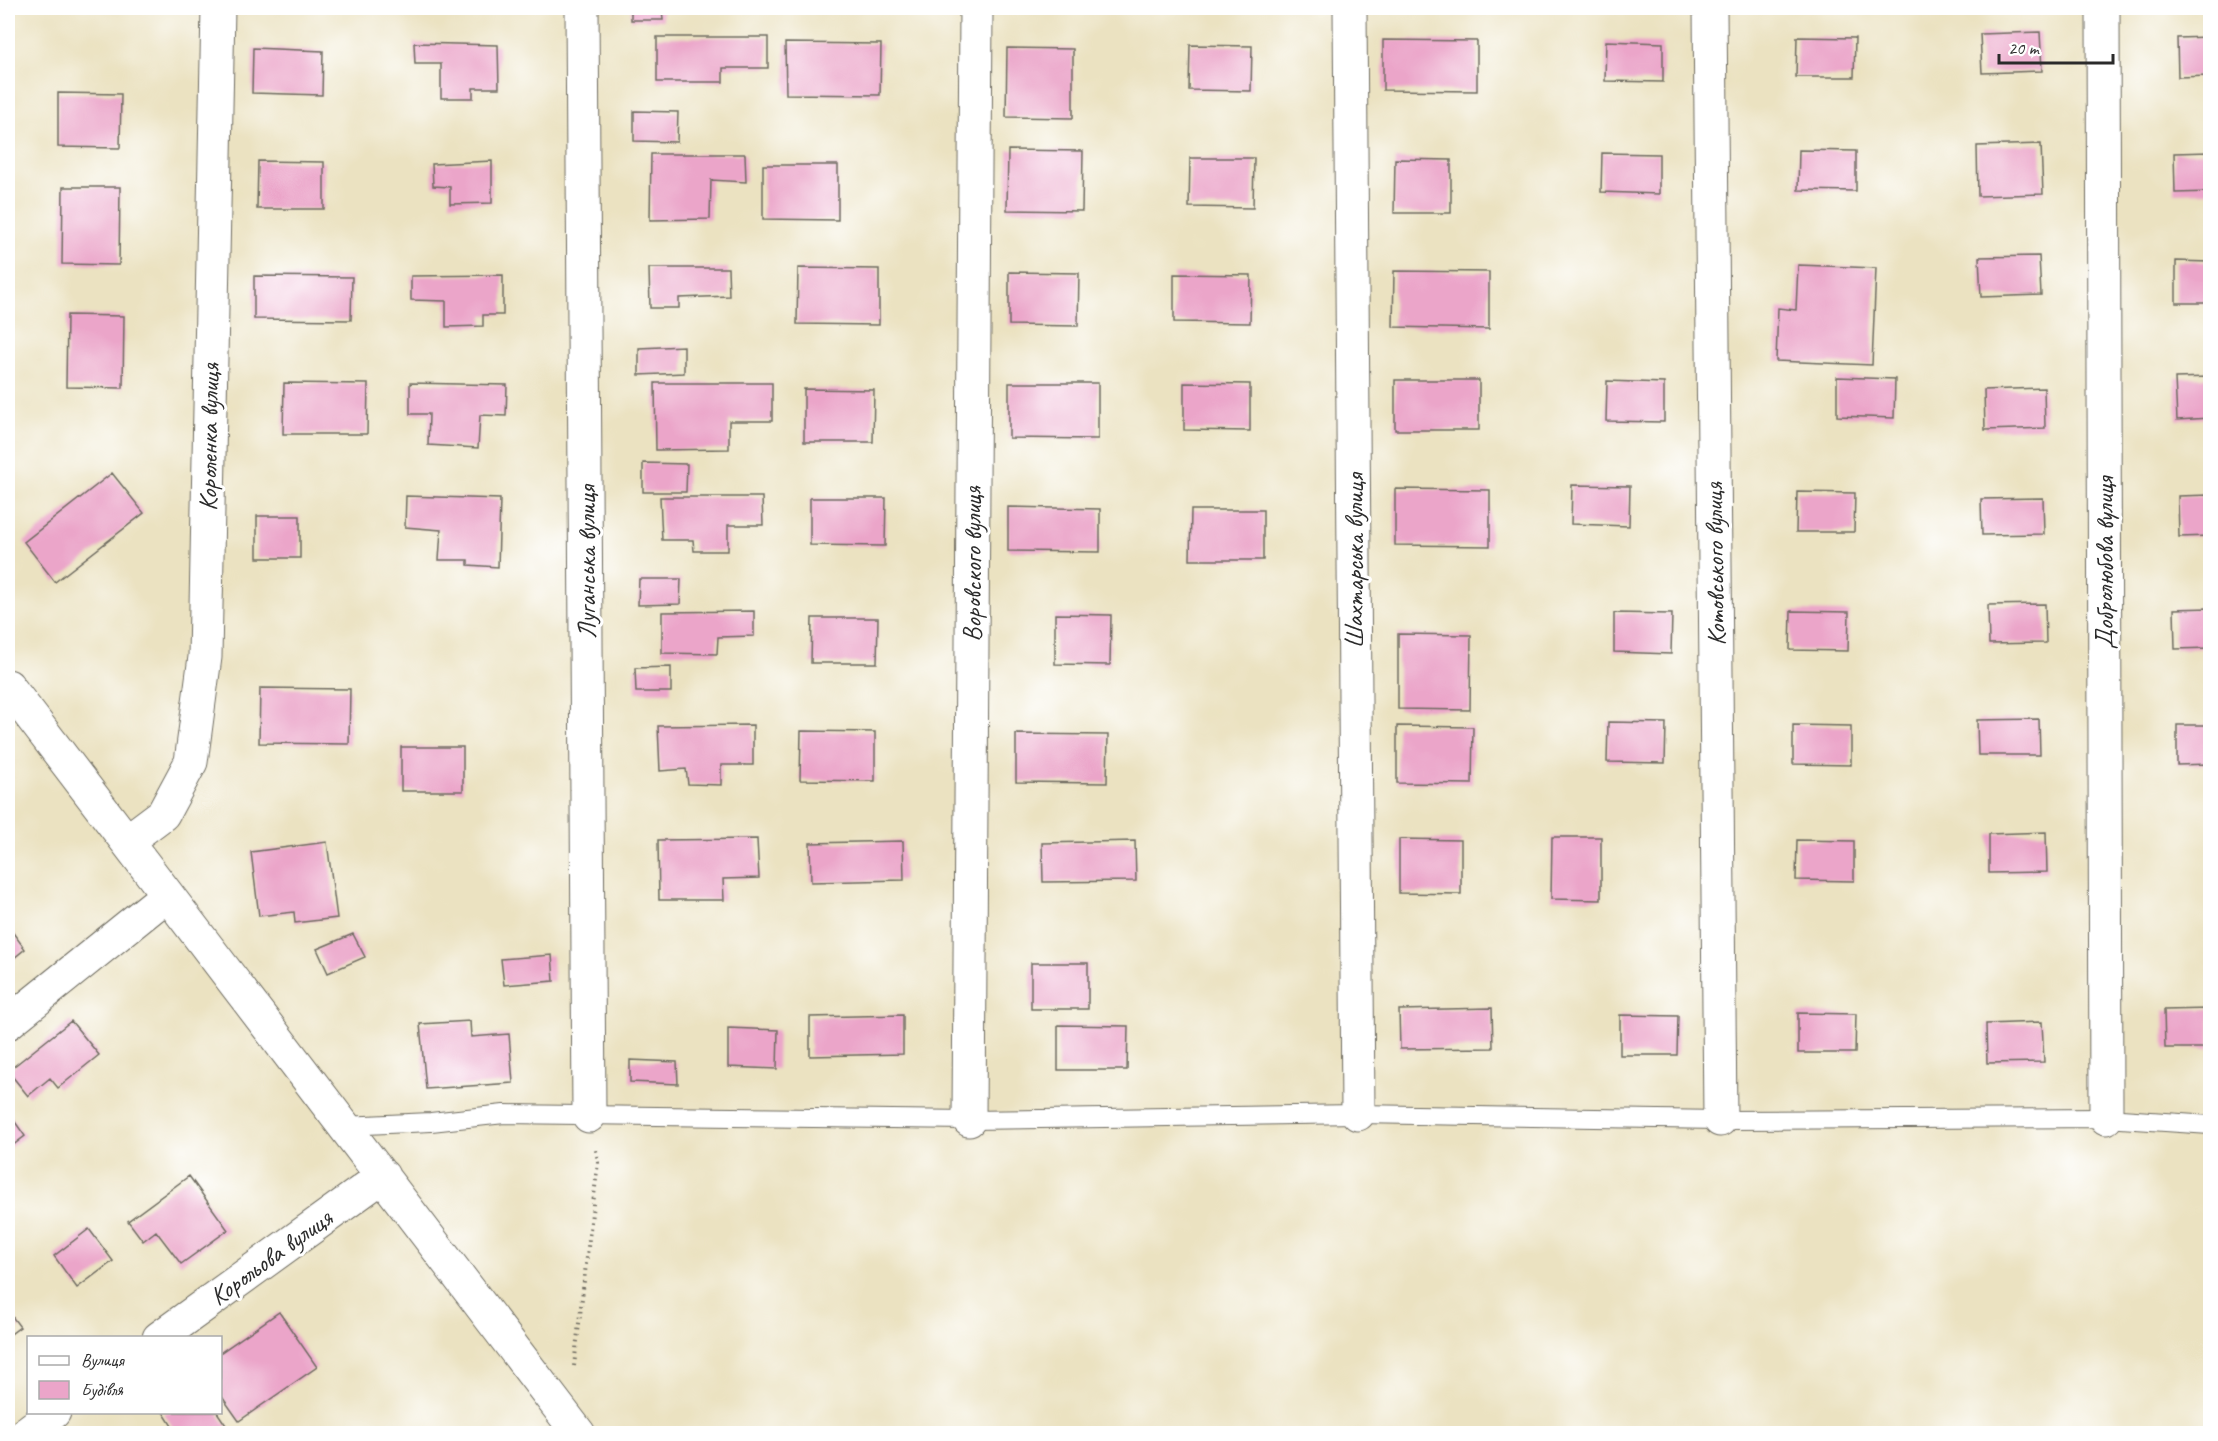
<svg xmlns="http://www.w3.org/2000/svg" width="2218" height="1441" font-family="Caveat,sans-serif">
<style>
.building{fill:#eba5c9}
.lines{fill:none;stroke-linecap:round;stroke-linejoin:round}
.lane-casing{stroke:#6e6b60;stroke-width:20}
.street-casing{stroke:#6e6b60;stroke-width:35}
.path{stroke:#6e6b60;stroke-width:4;stroke-dasharray:1.5 4.5;stroke-linecap:butt}
.lane{stroke:#fff;stroke-width:18}
.street{stroke:#fff;stroke-width:33}
.labels{text-anchor:middle;dominant-baseline:central;stroke-width:6;stroke-linejoin:round;paint-order:stroke}
.street-label{font-size:26px;fill:#2b2b2b;stroke:#fff}
</style>
<rect width="100%" height="100%" fill="#fff"/>
<filter id="ink" filterUnits="userSpaceOnUse"><feTurbulence type="fractalNoise" baseFrequency=".0167" numOctaves="2"/><feDisplacementMap in="SourceGraphic" scale="12" xChannelSelector="R" yChannelSelector="G"/><feConvolveMatrix kernelMatrix="1 2 1 2 8 2 1 2 1" color-interpolation-filters="sRGB"/></filter>
<filter id="wash" filterUnits="userSpaceOnUse"><feTurbulence type="fractalNoise" baseFrequency=".008" numOctaves="4" result="noise"/><feDisplacementMap in="SourceGraphic" scale="24" xChannelSelector="R" yChannelSelector="G"/><feGaussianBlur stdDeviation="1.35" result="paint"/><feColorMatrix in="noise" values="0 0 0 0 0 0 0 0 0 0 0 0 0 0 0 0 0 1.4 0 .05"/><feComposite in="paint" operator="in"/></filter>
<g filter="url(#wash)">
<rect width="100%" height="100%" fill="#ebe2c1"/>
<g id="blocks">
<path class="building" d="M631,8H662L663,20H631Z
M2040,32L2042,71L1982,73L1980,34Z
M657,37H768V68H723V82H657Z
M1797,37L1855,38L1854,77H1796Z
M2210,37V76L2178,77L2177,38Z
M1383,40L1477,41V91L1383,90Z
M1606,41L1663,43V82L1605,81Z
M414,43L498,45L499,88H473V98H441V64H415Z
M785,43L881,44L880,95L786,94Z
M1190,45L1252,46L1251,91L1189,90Z
M253,48L323,51L322,95L252,93Z
M1007,48L1073,49V118L1006,117Z
M58,93L121,94L120,148L58,147Z
M634,111L678,112L677,142L634,141Z
M2041,144L2043,194L1978,196L1977,146Z
M1008,150L1083,151L1082,211L1007,210Z
M1799,150L1856,151V191L1798,190Z
M2210,152V192L2175,193L2174,153Z
M1602,153L1659,154V194L1601,192Z
M651,154H745L746,182L711,180L710,219L650,220Z
M1190,158H1254L1253,208L1189,207Z
M1395,159L1451,160V213H1394Z
M258,161L324,162V209H257Z
M492,161V203L450,204V187L433,186L432,164Z
M763,165H838V220L763,219Z
M63,187H120L119,265L62,264Z
M2039,256L2041,295L1981,297L1979,257Z
M2176,261L2210,262V303H2176Z
M1798,265L1876,268L1872,365L1776,361L1778,308L1796,310Z
M649,268H728L729,296L679,298V308H650Z
M798,268L879,269V325L797,324Z
M1394,271L1489,272V329L1393,327Z
M1009,272L1079,273L1078,326L1009,325Z
M1174,274L1251,275L1250,323L1174,322Z
M503,275V315H483V326L446,327V301L411,300V276Z
M254,276L352,277L351,320L254,319Z
M67,315L124,316L123,388L66,387Z
M684,346V373L639,375V348Z
M1837,377L1895,379L1894,418L1837,416Z
M2210,377V418L2177,420L2175,378Z
M1395,380H1479V430H1395Z
M1607,381L1664,383V422L1606,421Z
M284,383L368,384L367,434H283Z
M410,383L507,385L506,416L480,415L478,448L428,445L429,414H410Z
M655,383H772V421H729V449L656,450Z
M1009,383H1098V439L1009,438Z
M1184,383L1250,384V431L1184,430Z
M2044,388L2045,428L1985,430L1984,390Z
M804,389L874,390L873,442H804Z
M643,463L687,464L686,492H643Z
M112,473L144,513L55,582L24,542Z
M1572,485L1630,486L1629,526L1571,524Z
M1395,489L1490,490V546L1395,545Z
M1797,492L1855,493L1854,532H1796Z
M2210,495V536L2179,537L2178,496Z
M406,496L500,499L498,567L468,565V560H439L441,530L405,527Z
M660,497H762L763,525H728V551H694L693,540H662Z
M810,498H886L885,546L810,545Z
M2043,498L2044,534L1982,535L1981,499Z
M1008,507L1100,509V552L1008,551Z
M1191,510H1263V560H1190Z
M257,516H300V558H257Z
M639,579H681L680,604L638,605Z
M2045,604L2046,643L1989,644L1988,605Z
M2210,608V648L2175,649L2174,609Z
M754,611V636L718,637L717,654L662,653V612Z
M1791,611L1849,612L1848,651L1790,650Z
M1614,613L1672,614L1671,654L1614,652Z
M1055,614L1111,615L1110,665L1055,664Z
M812,618H878L877,663H811Z
M1398,634L1471,635L1470,710L1398,709Z
M671,667V692H636L635,668Z
M260,688L350,689L349,744L259,743Z
M2039,719L2040,755H1978L1977,720Z
M1608,722L1666,723L1665,763L1607,762Z
M753,725V765H721V785L688,784L686,769L660,771L658,726Z
M1793,725L1851,726V765L1793,764Z
M2177,725H2210V764L2177,765Z
M1397,726L1473,727L1472,784L1397,783Z
M801,731L875,732V781L800,780Z
M1016,734L1108,735L1107,783L1016,782Z
M401,747H463V791H401Z
M2046,832L2047,872L1989,873V834Z
M1552,837H1601V900L1551,899Z
M757,839L759,878L723,879L724,900H659L658,840Z
M1399,839L1461,840V894L1399,893Z
M1797,840L1854,841V881L1796,880Z
M903,841L904,880L811,882L810,843Z
M1135,841L1136,881L1043,882L1042,843Z
M327,842L337,918L295,923L294,912L259,916L251,852Z
M8,926L25,949L8,963Z
M353,934L365,957L328,973L317,949Z
M552,955L554,981L504,985L501,959Z
M1031,963H1088V1009H1031Z
M1492,1008L1493,1048L1400,1049L1399,1010Z
M2210,1009V1048H2165L2164,1010Z
M1798,1013L1856,1014L1855,1053H1798Z
M903,1015V1054L810,1056V1017Z
M1620,1015L1678,1016L1677,1055H1620Z
M71,1021L99,1055L58,1088L50,1078L28,1096L8,1071Z
M470,1021L471,1037L509,1034L513,1083L426,1089L420,1024Z
M2042,1022L2044,1062L1987,1063L1986,1024Z
M1058,1025L1128,1026L1127,1070H1058Z
M728,1028L778,1030L777,1069L728,1067Z
M630,1060L677,1062L678,1084L630,1082Z
M8,1112L25,1136L8,1149Z
M189,1176L228,1230L181,1264L156,1231L143,1241L128,1221Z
M89,1229L113,1261L77,1288L54,1256Z
M8,1311L20,1327L8,1336Z
M279,1312L317,1367L239,1421L220,1394V1353Z
M163,1412H217L232,1434H177Z"/>
</g>
</g>
<g filter="url(#ink)">
<use href="#blocks" fill-opacity="0" stroke="#6e6b60" stroke-width="1.5"/>
<g class="lines">
<g class="lane-casing">
<path id="lane" d="M344,1126L431,1122L504,1114L969,1120L1358,1114L1720,1120L2106,1118L2210,1125"/>
</g>
<g class="street-casing">
<path id="street" d="M582,8L589,1116
M1350,8L1358,1114
M1710,8L1720,1120
M2103,8L2106,1118
M8,686L579,1434
M127,841L163,814L191,762L205,657L218,8
M8,1023L167,895
M969,1120L976,8
M159,1338L383,1176
M25,1434L54,1412"/>
</g>
<path class="path" d="M574,1366L598,1162L596,1150"/>
<use href="#lane" class="lane"/>
<use href="#street" class="street"/>
</g>
</g>
<g class="labels">
<g class="street-label">
<text transform="translate(209 437) rotate(-89)">Короленка вулиця</text>
<text transform="translate(1354 561) rotate(-90)">Шахтарська вулиця</text>
<text transform="translate(586 562) rotate(-90)">Луганська вулиця</text>
<text transform="translate(2104 563) rotate(-90)">Добролюбова вулиця</text>
<text transform="translate(972 564) rotate(-90)">Воровского вулиця</text>
<text transform="translate(1715 564) rotate(-91)">Котовського вулиця</text>
<text transform="translate(271 1257) rotate(-36)">Корольова вулиця</text>
</g>
</g>
<rect width="2218" height="1441" fill="none" stroke="#fff" stroke-width="30"/>
<rect x="27" y="1336" width="195" height="78" fill="#ffffff" stroke="#aaaaaa" stroke-width="1.5"/>
<rect x="39" y="1356" width="30" height="9" fill="#ffffff" stroke="#aaaaaa" stroke-width="1.5"/>
<text x="81" y="1366" font-size="18" fill="#2b2b2b">Вулиця</text>
<rect x="39" y="1381" width="30" height="18" fill="#eba5c9" stroke="#aaaaaa" stroke-width="1.5"/>
<text x="81" y="1396" font-size="18" fill="#2b2b2b">Будівля</text>
<path d="M1999 54v9h114v-9" fill="none" stroke="#2b2b2b" stroke-width="3"/>
<text x="2008" y="54" font-size="18" fill="#2b2b2b" stroke="#ffffff" stroke-width="4.5" paint-order="stroke">20 m</text>
</svg>
